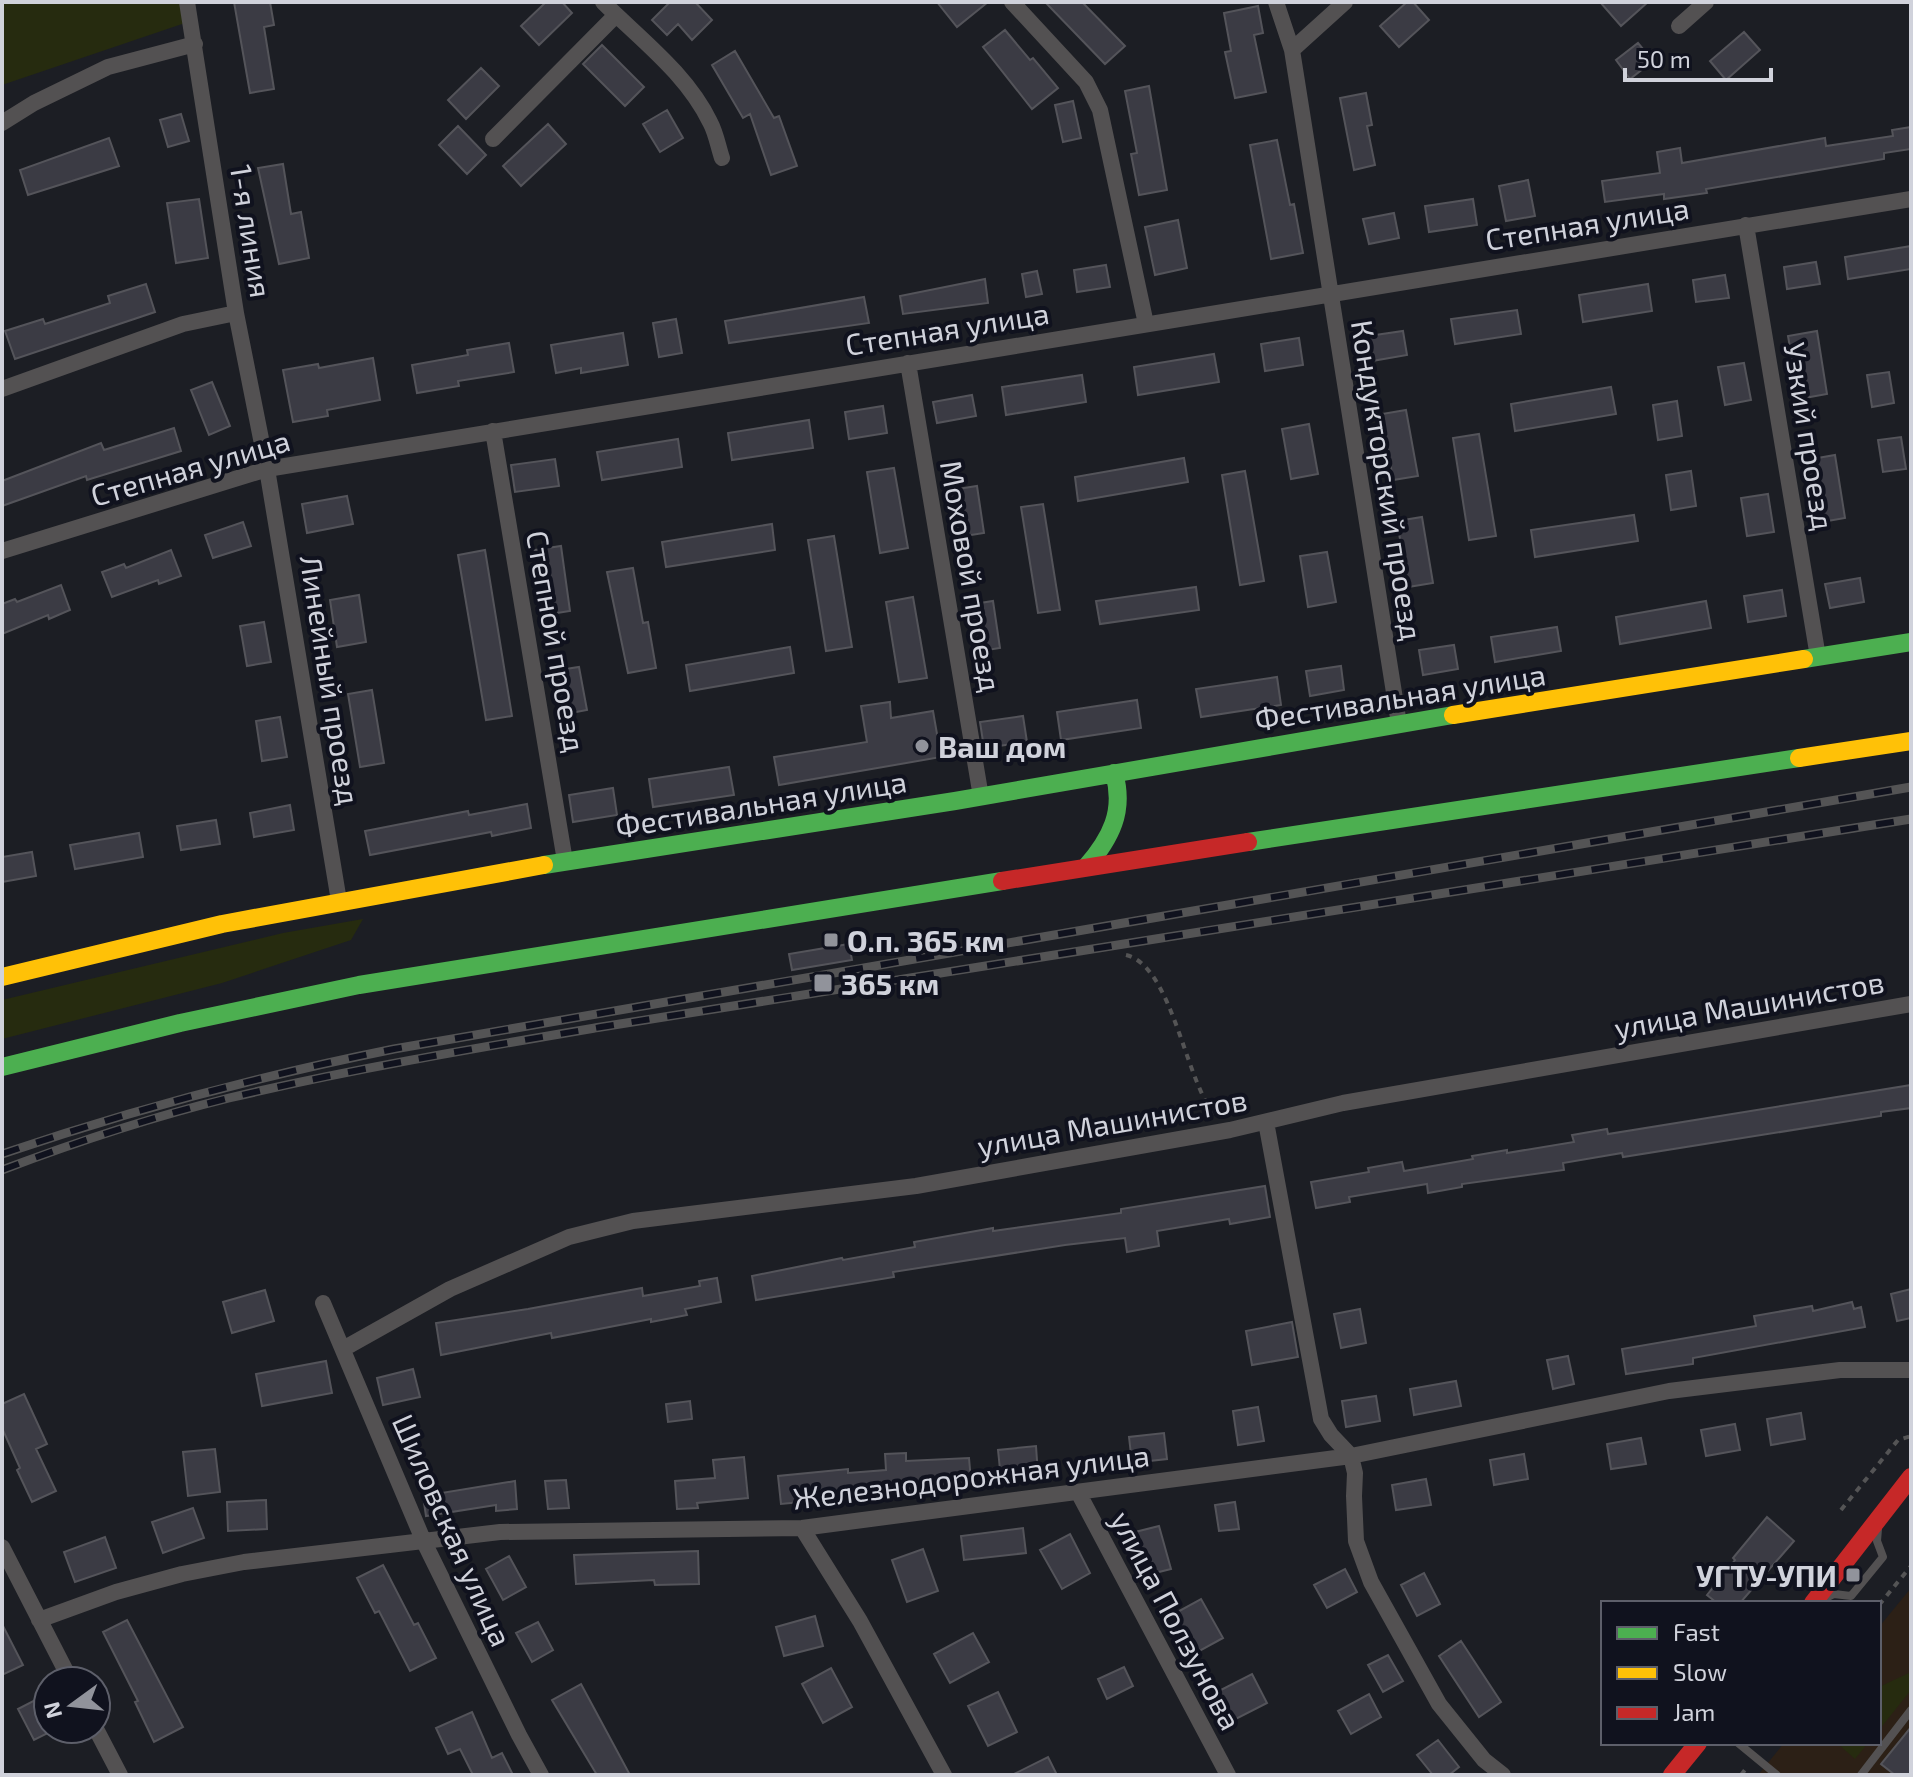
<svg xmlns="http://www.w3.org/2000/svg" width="1913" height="1777" font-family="'Exo 2',sans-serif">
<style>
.education{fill:#2c2016}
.green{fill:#262b0f}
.building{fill:#3b3b44;stroke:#54545a;stroke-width:2}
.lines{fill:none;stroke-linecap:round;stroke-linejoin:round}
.path{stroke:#545455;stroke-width:4;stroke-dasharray:6 6;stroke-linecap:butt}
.lane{stroke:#535152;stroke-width:8}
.street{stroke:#535152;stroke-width:16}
.fast{stroke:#4caf50;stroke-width:18}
.slow{stroke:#ffc107;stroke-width:18}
.jam{stroke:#c62828;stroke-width:18}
.rail-casing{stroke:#545455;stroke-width:9}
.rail{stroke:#10121e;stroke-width:6;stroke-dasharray:18;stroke-linecap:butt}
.poi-dot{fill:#91939b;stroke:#10121e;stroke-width:3}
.labels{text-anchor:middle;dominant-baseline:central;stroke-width:8;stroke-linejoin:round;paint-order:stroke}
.street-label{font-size:30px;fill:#d0d2db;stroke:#10121e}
.poi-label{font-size:30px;font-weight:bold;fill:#d0d2db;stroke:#10121e;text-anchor:start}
</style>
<rect width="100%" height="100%" fill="#1c1e24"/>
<path class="education" d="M1911,1588V1775H1758L1784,1743H1879V1627Z"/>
<path class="green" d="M2,2H181L185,23L2,85Z
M363,919L351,940L222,983L2,1039V1000L283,933Z
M1911,1672V1690L1879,1730V1687Z
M1837,1743H1868L1855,1759Z"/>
<path class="building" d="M234,2H270L274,25L264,27L274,89L250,93Z
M546,2H562L572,13L539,45L521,26Z
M670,2H695L712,20L692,40L678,24L667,35L652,20Z
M937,2H988L957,27Z
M1045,2H1082L1125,46L1105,64Z
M1407,2H1413L1429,20L1399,47L1380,26Z
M1600,2H1648L1621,26Z
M1258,6L1263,33L1254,35L1266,92L1235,98L1225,52L1231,51L1224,13Z
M1005,30L1030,60L1033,58L1058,88L1032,109L983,47Z
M1744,32L1760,50L1726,80L1710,61Z
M1638,43L1653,61L1630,79L1616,60Z
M602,45L644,87L625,106L583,64Z
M735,51L774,118L779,116L797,166L771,175L750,114L743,118L712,65Z
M481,68L499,86L466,119L448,100Z
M1149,86L1167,190L1139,195L1131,154L1137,153L1125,91Z
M1366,93L1372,125L1367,126L1375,165L1354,170L1340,98Z
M1073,101L1081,138L1063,142L1055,105Z
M667,110L683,138L660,152L643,124Z
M181,114L189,141L168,147L160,120Z
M548,124L566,144L521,186L503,166Z
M458,126L486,155L467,174L439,145Z
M1911,127V149L1884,153V159L1706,189L1707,193L1664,199V194L1605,202L1602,181L1660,173L1657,152L1680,148L1682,163L1825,138L1826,146L1893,136L1892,130Z
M109,138L119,166L28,195L20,170Z
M1277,140L1290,205L1294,204L1303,253L1271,259L1250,145Z
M283,164L291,214L301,212L309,258L279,264L258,168Z
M1528,180L1535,216L1506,221L1499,186Z
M199,199L208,258L176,263L167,203Z
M1473,199L1477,225L1429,232L1425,206Z
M1394,213L1399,238L1369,244L1363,219Z
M1178,220L1187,268L1155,275L1145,227Z
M1911,246V269L1848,279L1845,257Z
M1816,262L1820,284L1787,289L1784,267Z
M1106,265L1110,287L1077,292L1074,270Z
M1037,271L1042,294L1026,297L1022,274Z
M1725,275L1729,298L1696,302L1693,280Z
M985,279L988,303L903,314L900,296Z
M146,284L155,312L15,359L5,331L43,319L45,324L110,303L108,296Z
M1648,284L1652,311L1583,322L1579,295Z
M864,297L869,323L729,343L725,321Z
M1517,310L1521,334L1455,344L1451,319Z
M676,319L682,353L659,357L653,323Z
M1403,331L1407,355L1372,361L1368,336Z
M1817,331L1827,394L1799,399L1788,336Z
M623,333L628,365L581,373V368L556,373L551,345Z
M1299,338L1303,365L1265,371L1261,344Z
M509,343L514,372L458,381L459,386L417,393L412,365L468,355L467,350Z
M1214,354L1219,382L1138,395L1134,367Z
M373,358L380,400L327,410L328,416L293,422L283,370L318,364L319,368Z
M1744,363L1751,400L1725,405L1718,367Z
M1889,372L1894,403L1872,407L1867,375Z
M1082,375L1086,402L1006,415L1002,387Z
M212,382L230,426L209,435L191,390Z
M1611,387L1616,414L1515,431L1511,404Z
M972,395L976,416L937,423L933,402Z
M1677,401L1682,436L1658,440L1653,405Z
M883,406L887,433L849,439L845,412Z
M1406,410L1418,476L1393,480L1382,414Z
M809,420L813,448L732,460L728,433Z
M1309,424L1318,474L1291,479L1282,429Z
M174,428L181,451L87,480L86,476L2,506V481L101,443L104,450Z
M1479,434L1496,536L1469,540L1453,438Z
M1901,437L1906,469L1883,472L1878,440Z
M678,439L682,467L602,480L597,452Z
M1835,455L1845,518L1816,523L1806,460Z
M1184,458L1188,482L1078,501L1075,477Z
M555,459L559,486L515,492L511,465Z
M894,468L908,548L880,553L867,472Z
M1245,471L1264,581L1240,585L1222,475Z
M1691,471L1696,506L1671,510L1666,475Z
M977,486L984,533L958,537L951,490Z
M1768,494L1774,532L1747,536L1741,498Z
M347,496L353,524L307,533L302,504Z
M1043,504L1060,610L1038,613L1021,507Z
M1634,515L1638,541L1535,557L1531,530Z
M1422,517L1433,583L1408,587L1397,521Z
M243,522L251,546L213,558L205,535Z
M772,524L775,550L666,567L662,542Z
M834,536L852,647L826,651L808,540Z
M561,546L570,611L544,615L534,550Z
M171,550L181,576L159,584L158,580L112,597L102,572L124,564L126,568Z
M485,550L512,716L486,720L458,555Z
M1327,552L1336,602L1308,607L1300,556Z
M633,568L643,623L648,622L656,668L628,673L607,572Z
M1860,578L1864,602L1830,608L1825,584Z
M61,585L70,610L49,619L48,615L2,634V604L15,599L17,602Z
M1196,587L1199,610L1100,624L1096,601Z
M1782,590L1786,616L1748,622L1744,596Z
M359,595L366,642L337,647L330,600Z
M913,597L927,678L899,682L886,602Z
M993,601L1000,648L974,652L967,605Z
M1706,601L1711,628L1620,644L1616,617Z
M264,622L271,662L247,666L240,626Z
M1557,627L1561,651L1495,662L1491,637Z
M1454,645L1458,669L1423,675L1419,650Z
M790,647L794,673L690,691L686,665Z
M1341,666L1344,690L1310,696L1306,671Z
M579,667L587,710L560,715L552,671Z
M1277,677L1281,705L1201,717L1196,689Z
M372,690L384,763L360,767L348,694Z
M1137,700L1141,728L1061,740L1057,712Z
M890,702L891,718L933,711L941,757L779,785L774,757L867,742L861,706Z
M1023,716L1027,742L984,748L980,722Z
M280,717L287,757L262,761L256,721Z
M729,767L734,795L653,807L649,779Z
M613,788L617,815L573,822L569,795Z
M527,804L531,828L492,836L491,832L370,855L365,831L468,811L469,815Z
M290,805L294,830L254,837L250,813Z
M216,820L220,844L181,850L177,826Z
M139,833L143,857L75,869L70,845Z
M32,852L36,876L2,882V857Z
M849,944L852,960L792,970L789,954Z
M1911,1085V1108L1881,1112V1116L1623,1157L1622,1153L1563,1163L1564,1170L1462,1184V1187L1428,1193L1427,1184L1349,1197L1350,1202L1316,1208L1311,1182L1369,1172L1368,1168L1402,1162L1404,1171L1473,1159L1472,1156L1507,1150V1153L1574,1142L1572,1135L1607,1129L1608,1134Z
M1265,1186L1270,1217L1230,1224L1229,1219L1157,1231L1159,1246L1127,1252L1125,1238L1065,1245L893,1272L894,1277L756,1300L752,1276L842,1258L843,1260L915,1247L914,1242L993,1228V1231L1121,1213V1209Z
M717,1278L721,1302L685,1309L687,1315L651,1322V1319L552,1338L551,1333L441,1355L436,1323L528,1309L642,1288L643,1296L700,1286L699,1281Z
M1911,1289V1318L1897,1321L1891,1294Z
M265,1290L274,1321L232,1333L223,1302Z
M1852,1302L1854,1309L1861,1307L1865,1327L1693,1358V1364L1626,1374L1622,1349L1756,1326L1754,1316L1812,1306L1813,1311Z
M1360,1309L1366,1343L1341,1348L1334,1314Z
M1292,1322L1298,1357L1252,1365L1246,1331Z
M1568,1356L1574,1384L1553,1389L1547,1360Z
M326,1361L332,1393L262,1406L256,1374Z
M413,1369L420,1397L383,1405L377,1378Z
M1456,1381L1461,1406L1414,1415L1410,1389Z
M24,1394L47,1444L36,1449L56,1491L32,1502L17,1470L20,1468L2,1428V1404Z
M1376,1396L1380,1421L1346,1427L1342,1401Z
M690,1401L692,1419L668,1422L666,1404Z
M1258,1407L1264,1441L1238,1445L1233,1411Z
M1801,1413L1805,1439L1771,1445L1767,1419Z
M1735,1424L1740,1450L1706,1456L1701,1430Z
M1164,1433L1167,1459L1132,1463L1129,1437Z
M1641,1438L1646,1464L1611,1469L1607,1444Z
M1036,1446L1038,1475L1001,1479L998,1450Z
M215,1449L220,1492L188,1496L183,1452Z
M906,1453V1461L969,1458L971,1481L908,1489L909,1494L879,1496V1499L858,1501V1494L801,1498V1502L781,1504L778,1476L848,1469V1473L886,1470L885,1454Z
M1524,1454L1528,1479L1494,1485L1490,1460Z
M744,1457L748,1498L697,1503L698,1508L677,1509L675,1481L715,1478L713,1460Z
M1426,1479L1431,1505L1396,1510L1392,1485Z
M566,1480L569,1508L548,1509L545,1481Z
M515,1481L517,1509L496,1511V1505L426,1516L423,1496Z
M266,1500L267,1529L228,1531L227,1502Z
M1235,1502L1239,1529L1219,1531L1215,1505Z
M193,1508L204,1538L163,1553L152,1522Z
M1767,1517L1794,1541L1740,1603H1717L1707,1595L1735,1560L1733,1558Z
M1159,1526L1171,1569L1139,1577L1127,1534Z
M1023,1528L1026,1553L964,1560L961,1536Z
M1070,1534L1090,1573L1062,1589L1040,1550Z
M105,1537L116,1568L75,1582L64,1552Z
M923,1549L938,1591L907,1602L892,1560Z
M698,1551L699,1584L655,1585L654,1580L576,1584L574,1555Z
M509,1556L526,1587L503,1600L486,1569Z
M383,1565L414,1625L418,1623L436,1658L410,1671L379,1611L375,1613L357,1578Z
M1345,1569L1357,1592L1327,1608L1314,1585Z
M1424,1573L1440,1604L1417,1616L1401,1585Z
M1201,1599L1223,1638L1194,1654L1172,1615Z
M815,1616L823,1646L784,1656L776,1627Z
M127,1620L183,1727L154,1742L135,1702L138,1701L103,1632Z
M538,1622L553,1650L532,1662L516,1633Z
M2,1624L23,1665L2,1675Z
M973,1633L989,1662L950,1683L934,1654Z
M1461,1641L1501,1702L1479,1717L1439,1656Z
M1388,1655L1403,1681L1383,1692L1368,1665Z
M1124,1667L1133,1686L1107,1699L1098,1679Z
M831,1668L852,1707L823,1723L802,1684Z
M1252,1674L1267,1703L1228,1723L1213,1694Z
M581,1684L630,1775H597L552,1700Z
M998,1692L1017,1732L988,1746L968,1706Z
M1369,1694L1381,1717L1351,1734L1338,1711Z
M41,1697L48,1711V1733L34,1740L18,1709Z
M472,1712L492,1758L502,1753L513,1775H473L460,1749L448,1754L436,1728Z
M1911,1727V1775H1895L1881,1764Z
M1438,1740L1459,1767L1449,1775H1433L1417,1755Z
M1048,1757L1057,1775H1012Z"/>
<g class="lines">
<path class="path" d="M1126,955C1173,966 1186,1085 1215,1114
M1841,1510L1898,1440L1911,1436
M1879,1605L1911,1566
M1741,1775L1748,1766"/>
<path class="lane" d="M1826,1598L1834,1594L1851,1596L1883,1557L1877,1541L1878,1529
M1738,1743L1777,1775
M1861,1775L1911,1710"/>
<path class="street" d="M187,2L236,313L267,469L339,901
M603,2C641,40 686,73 710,122C716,133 718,146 722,158
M1012,2L1086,82L1100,110L1146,324
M1276,2L1292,50L1399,724
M1679,26L1706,2
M1292,50L1345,2
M2,123L34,103L108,67L195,44
M493,139L616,15
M1746,225L1818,657
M908,363L981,797
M2,389L183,324L236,313
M493,431L565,861
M2,551L267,469L1911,199
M1266,1122L1321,1419L1331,1435L1351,1456L1355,1473L1354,1496L1356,1541L1371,1582L1439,1704L1484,1760L1503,1775
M323,1303L424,1542L519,1735L541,1775
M343,1349L450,1289L569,1237L633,1221L916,1186L1230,1130L1343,1103L1911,1004
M1078,1492L1228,1775
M802,1528L860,1621L944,1775
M2,1547L71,1681
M39,1620L116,1592L182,1574L244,1562L500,1532L802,1528L1351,1456L1669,1391L1840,1370H1911
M96,1729L120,1775"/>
<path class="fast" d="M1804,659L1911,642
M1248,842L1799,758
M544,865L955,801L1453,715
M1086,867C1111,838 1125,811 1114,773
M2,1067L180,1023L359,985L1002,881"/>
<path class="slow" d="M1453,715L1804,659
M1799,758L1911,741
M2,977L222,924L544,865"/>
<path class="jam" d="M1002,881L1248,842
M1813,1603L1911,1477
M1672,1775L1698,1743"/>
<g class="rail-casing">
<path id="rail" d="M2,1154C131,1110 260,1076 394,1049L1911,787
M2,1170C76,1142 152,1117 229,1098C352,1069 477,1048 601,1027L1911,819"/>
</g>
<use href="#rail" class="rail"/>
</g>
<g class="poi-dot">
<circle cx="922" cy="746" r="8"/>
<rect x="823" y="932" width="16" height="16" rx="4"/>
<rect x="813" y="973" width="20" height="20" rx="4"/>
<rect x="1845" y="1567" width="16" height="16" rx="4"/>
</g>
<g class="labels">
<g class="street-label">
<text transform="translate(1587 223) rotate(-9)">Степная улица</text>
<text transform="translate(252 231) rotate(81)">1-я линия</text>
<text transform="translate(947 328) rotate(-9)">Степная улица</text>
<text transform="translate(1810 436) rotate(81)">Узкий проезд</text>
<text transform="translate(190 467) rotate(-16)">Степная улица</text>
<text transform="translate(1388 480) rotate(81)">Кондукторский проезд</text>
<text transform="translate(972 576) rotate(80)">Моховой проезд</text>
<text transform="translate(557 641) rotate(80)">Степной проезд</text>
<text transform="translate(331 680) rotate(81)">Линейный проезд</text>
<text transform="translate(1400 696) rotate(-9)">Фестивальная улица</text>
<text transform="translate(761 803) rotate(-9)">Фестивальная улица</text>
<text transform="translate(1749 1004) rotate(-10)">улица Машинистов</text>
<text transform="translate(1112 1122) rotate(-10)">улица Машинистов</text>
<text transform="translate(971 1476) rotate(-7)">Железнодорожная улица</text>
<text transform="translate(453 1530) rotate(66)">Шиловская улица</text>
<text transform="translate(1177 1620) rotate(62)">улица Ползунова</text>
</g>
<g class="poi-label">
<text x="938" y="746">Ваш дом</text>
<text x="847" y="940">О.п. 365 км</text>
<text x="841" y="983">365 км</text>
<text x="1837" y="1575" text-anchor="end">УГТУ-УПИ</text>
</g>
</g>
<rect width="1913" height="1777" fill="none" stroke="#d0d2db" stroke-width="8"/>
<rect x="1601" y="1601" width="280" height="144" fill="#10121e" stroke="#5d5f6a" stroke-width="2"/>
<rect x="1617" y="1627" width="40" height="12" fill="#4caf50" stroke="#5d5f6a" stroke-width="2"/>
<text x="1673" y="1641" font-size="24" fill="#d0d2db">Fast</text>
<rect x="1617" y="1667" width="40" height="12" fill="#ffc107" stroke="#5d5f6a" stroke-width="2"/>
<text x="1673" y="1681" font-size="24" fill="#d0d2db">Slow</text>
<rect x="1617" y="1707" width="40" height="12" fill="#c62828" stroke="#5d5f6a" stroke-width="2"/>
<text x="1673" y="1721" font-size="24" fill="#d0d2db">Jam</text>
<g transform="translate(72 1705) rotate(255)"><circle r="38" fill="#10121e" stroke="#5d5f6a" stroke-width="2"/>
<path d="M0-6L14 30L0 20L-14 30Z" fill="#91939b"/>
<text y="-12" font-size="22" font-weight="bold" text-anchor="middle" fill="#d0d2db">N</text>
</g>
<path d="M1625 68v12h146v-12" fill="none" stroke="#d0d2db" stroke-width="4"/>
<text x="1637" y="68" font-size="24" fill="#d0d2db" stroke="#10121e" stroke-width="6" paint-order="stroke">50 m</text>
</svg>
